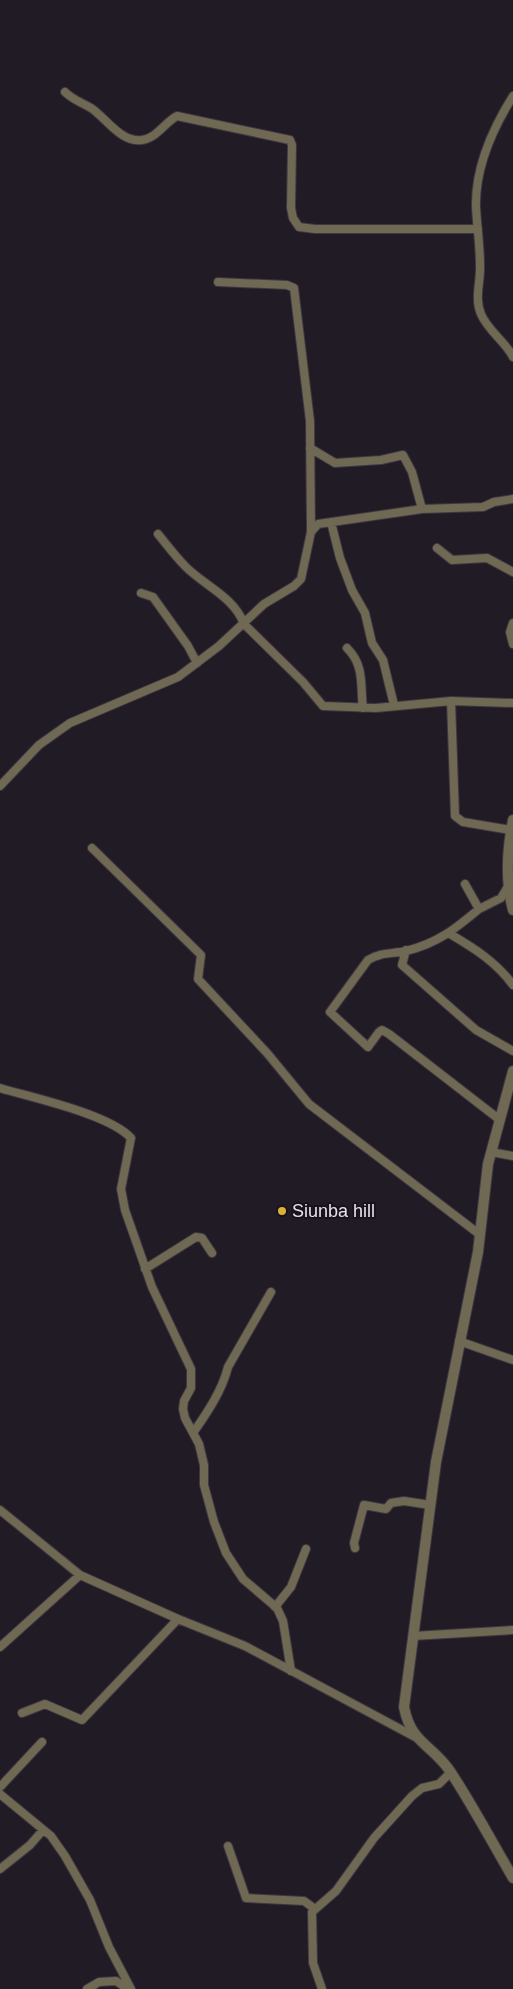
<svg xmlns="http://www.w3.org/2000/svg" width="513" height="1989" font-family="Arial,sans-serif">
<style>
.lines{fill:none;stroke-linecap:round;stroke-linejoin:round}
.minor-casing{stroke:#3d3741;stroke-width:10}
.tertiary-casing{stroke:#3d3741;stroke-width:12}
.minor{stroke:#6f6853;stroke-width:8}
.tertiary{stroke:#6f6853;stroke-width:10}
.poi-dot{fill:#dbb233;stroke:#18121c;stroke-width:2}
.labels{text-anchor:middle;dominant-baseline:central;stroke-width:4;stroke-linejoin:round;paint-order:stroke}
.poi-label{font-size:18px;fill:#e7e2ea;stroke:#18121c;text-anchor:start}
</style>
<rect width="100%" height="100%" fill="#211b26"/>
<g class="lines">
<g class="minor-casing">
<path id="minor" d="M65,92C73,100 81,102 91,108C106,118 121,143 142,140C157,138 164,123 177,116L290,140L292,145L291,208L293,218L299,227L315,229H478
M513,96C493,128 475,169 476,207C477,227 480,246 480,265C481,281 474,298 481,314C488,331 505,341 513,357
M310,448L335,463L381,460L403,455L412,472L422,509
M331,522L340,558L352,590L365,613L372,643L383,660L394,705
M311,532L318,524L422,509L483,507L494,502L513,499
M158,534C167,545 176,557 186,567C205,586 234,597 244,624L303,682L323,706L376,708L451,701L513,703
M437,548L452,560L487,558L513,572
M141,593L153,597L188,646L197,663
M513,623L510,632L513,644
M347,648C365,666 360,685 363,708
M451,701L455,816L463,822L511,830
M0,786L39,745L70,723L178,677L219,646L264,604L294,586L301,579L311,532L310,421L294,288L287,285L218,282
M92,848L201,955L198,979L267,1053L309,1104L479,1234
M465,884L479,909L501,898L507,888
M479,909C455,929 438,943 406,951C393,954 380,952 368,960L330,1012L368,1047L379,1032L382,1030L389,1034L500,1120
M450,934C474,948 496,962 513,985
M406,950L402,965L476,1030L513,1051
M0,1088C33,1098 109,1114 131,1138L121,1189L125,1210L152,1287L191,1369V1388L184,1401L183,1409L185,1418L199,1444L204,1465V1485L214,1522L226,1553L243,1579L277,1608L283,1621L291,1671
M491,1152L513,1156
M145,1269L196,1237L202,1238L212,1253
M459,1341L513,1360
M193,1433C207,1413 222,1391 228,1367L271,1292
M0,1510L80,1575L178,1619L245,1646L417,1738
M355,1548L354,1543L364,1505L386,1509L391,1503L404,1501L430,1505
M275,1607L291,1587L306,1549
M413,1636L513,1630
M0,1647L80,1575
M22,1713L45,1704L82,1720L178,1619
M0,1787L42,1742
M0,1794L51,1836L65,1856L90,1900L109,1947L131,1989
M228,1846L246,1898L304,1901L315,1909
M0,1869L30,1845L43,1830
M87,1989L99,1982L116,1981L128,1989
M322,1989L313,1963L312,1912L336,1891L374,1838L412,1796L422,1788L439,1784L451,1772"/>
</g>
<g class="tertiary-casing">
<path id="tertiary" d="M513,820C507,850 505,880 513,910
M513,1071L488,1164L478,1252L436,1462L404,1707C411,1744 432,1744 450,1771C473,1806 492,1842 513,1878"/>
</g>
<use href="#minor" class="minor"/>
<use href="#tertiary" class="tertiary"/>
</g>
<circle class="poi-dot" cx="282" cy="1211" r="5"/>
<g class="labels">
<g class="poi-label">
<text x="292" y="1211">Siunba hill</text>
</g>
</g>
</svg>
